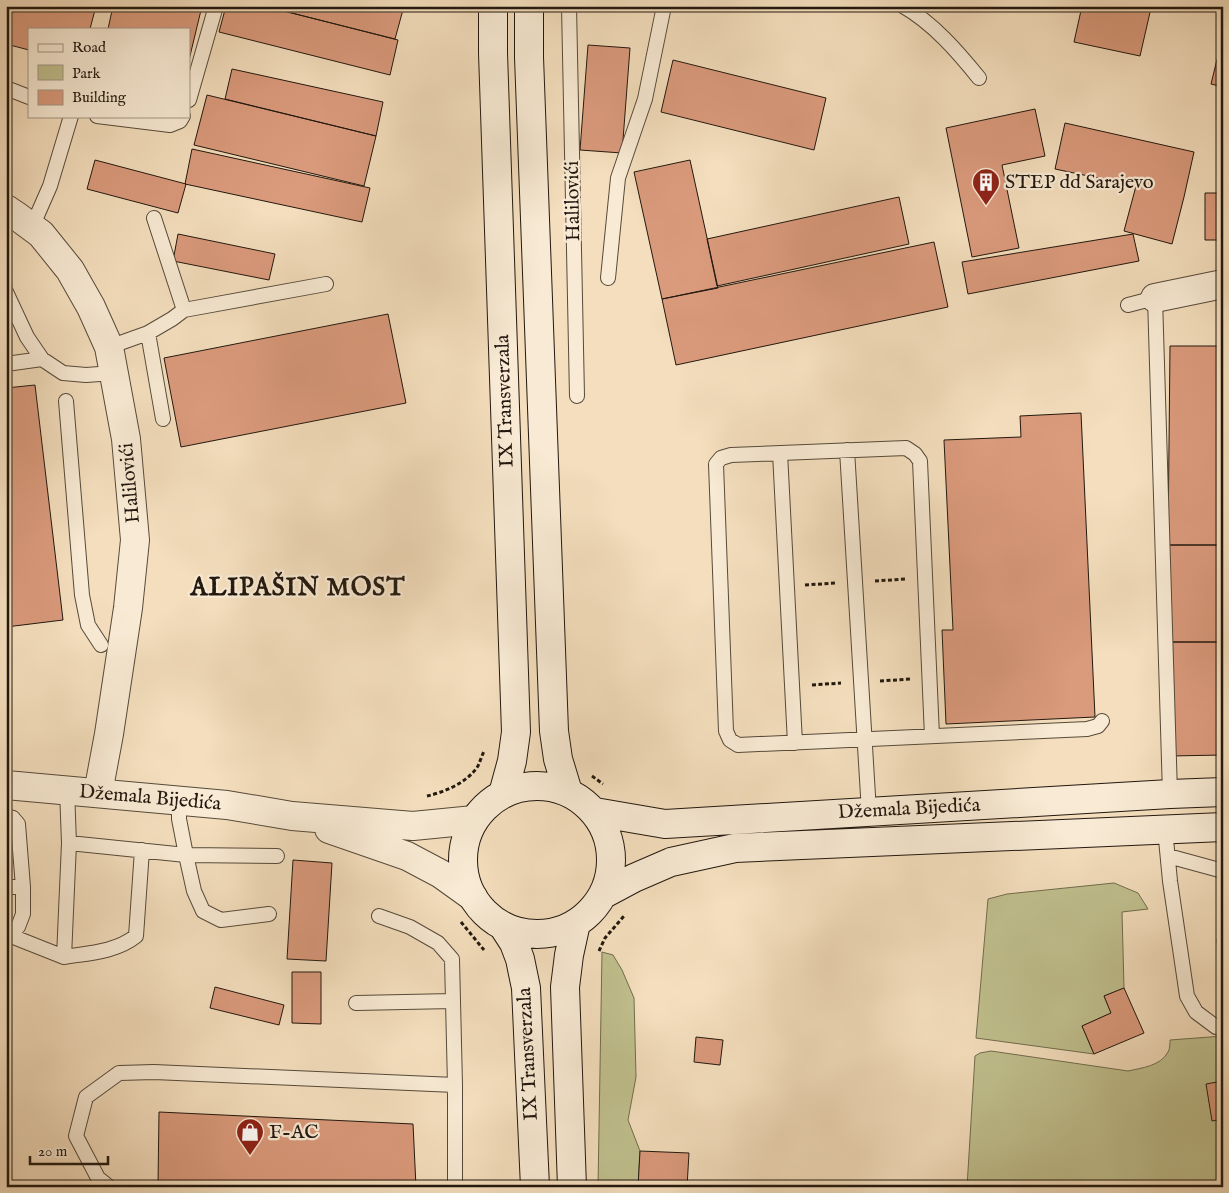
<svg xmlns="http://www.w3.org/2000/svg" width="1229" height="1193" font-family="'IM FELL English',serif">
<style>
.green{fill:#c0c08e;stroke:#716c4e}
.building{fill:#da9a7c;stroke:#22180f}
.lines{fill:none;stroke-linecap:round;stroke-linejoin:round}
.lane-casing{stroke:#564a3a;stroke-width:16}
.street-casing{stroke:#564a3a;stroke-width:30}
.secondary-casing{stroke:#22180f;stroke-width:30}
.path{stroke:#22180f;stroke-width:3;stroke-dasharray:4 2.5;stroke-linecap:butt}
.lane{stroke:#f8ead4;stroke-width:14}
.street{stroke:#f8ead4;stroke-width:28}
.secondary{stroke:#f8ead4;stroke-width:28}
.labels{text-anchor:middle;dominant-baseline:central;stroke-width:4.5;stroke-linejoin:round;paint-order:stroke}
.poi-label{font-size:20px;fill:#22180f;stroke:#f8ead4;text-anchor:start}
.street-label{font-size:20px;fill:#22180f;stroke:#f8ead4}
.district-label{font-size:25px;font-weight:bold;letter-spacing:1px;fill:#22180f;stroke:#f8ead4}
</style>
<rect width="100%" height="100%" fill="#f4debd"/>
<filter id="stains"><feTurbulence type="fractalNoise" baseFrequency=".004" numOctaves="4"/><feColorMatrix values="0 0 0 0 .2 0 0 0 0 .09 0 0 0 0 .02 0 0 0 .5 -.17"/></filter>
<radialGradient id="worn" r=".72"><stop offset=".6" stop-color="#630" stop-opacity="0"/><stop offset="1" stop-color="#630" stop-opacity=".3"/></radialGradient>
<path class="green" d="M1114,883L1138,893L1148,909L1122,912L1124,988L1104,996L1111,1013L1082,1026L1094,1054L976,1038L988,899L1007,894Z
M602,952L613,955L622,970L634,998L636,1077L628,1120L640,1151L638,1187H598Z
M1223,1036V1187H967L975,1056L980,1053L991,1051L1128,1071C1141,1068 1161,1066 1168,1052C1170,1049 1170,1043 1170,1040Z"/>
<path class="building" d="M6,6H96L90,29H29V50L6,44Z
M113,6H202L189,60V29H108Z
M226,6H264L398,40L390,75L219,32Z
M264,6H404L395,39Z
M1082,6H1141L1151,8L1140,56L1074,42Z
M1223,35V87L1211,84Z
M588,45L630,48L622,153L580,150Z
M673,60L826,98L814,150L661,112Z
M232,69L383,102L376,136L225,99Z
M207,95L376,136L364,186L194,145Z
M1035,109L1045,156L1002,165L1019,248L972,257L946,128Z
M1065,123L1194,152L1184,197L1172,244L1124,231L1136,186L1055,169Z
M192,149L370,188L362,222L185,184Z
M95,160L186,184L178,213L87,189Z
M690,160L718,288L662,299L634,172Z
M1205,193H1223V240H1205Z
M899,197L909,244L717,286L707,239Z
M178,234L275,254L269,280L173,261Z
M1133,234L1139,261L968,294L962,262Z
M934,242L948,307L676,365L662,299Z
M388,314L406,403L181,447L164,358Z
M1170,346H1223V545H1168Z
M35,385L63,620L6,627V388Z
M1081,413L1095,717L946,724L942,630H953L944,440L1021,437L1020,416Z
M1168,545H1223V642H1168Z
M1168,642H1223V755L1170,756Z
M293,860L332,863L326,961L287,959Z
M1217,939H1223L1222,1017Z
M292,972H321V1024L292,1023Z
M215,987L284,1005L279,1025L210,1008Z
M1124,988L1144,1033L1094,1054L1082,1026L1111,1013L1104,996Z
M696,1037L723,1040L720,1065L694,1062Z
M1223,1081V1119L1212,1121L1206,1084Z
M159,1112L413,1124L416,1187H207L158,1184Z
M640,1151L689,1153L687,1187H638Z"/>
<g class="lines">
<g class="lane-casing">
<path id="lane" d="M569,6L577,396
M903,6C933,23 958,52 979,78
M6,88L29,97
M189,100L216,6
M97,116L170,125L180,121L183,116
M154,218L184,310
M32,227L50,186L71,116
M608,278L618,178L645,99L664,6
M6,292L27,337L42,359L63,373L86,375L114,373
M1128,305L1155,298L1170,794
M148,333L163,419
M109,347L148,333L172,319L184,310L326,284
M6,364L42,359
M66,401L82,595L88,625L101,645
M847,450L869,812
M780,453L795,743
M932,736L920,461L915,454L906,448L731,455L721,458L716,464L726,731L730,740L738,745L1087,729L1098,726L1102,721
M67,790L69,843
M179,801V819L186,855L277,856
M6,816L13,818L18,824L23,887V914L18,927L6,932
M1165,829L1170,881L1187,996L1196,1012L1216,1027L1223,1026
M142,850L136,936C116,952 89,953 64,957L69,843L186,855L194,891L203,911L221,920L269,914
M1168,856L1223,871
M6,887H23
M379,916L410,927L438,943L452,959L455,1085V1187
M6,934L64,957
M356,1003L453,1001
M109,1187L98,1178L76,1136L86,1097L119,1073L154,1072L455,1085"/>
</g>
<g class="street-casing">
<path id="street" d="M6,209L18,217L41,234L70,270L91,307L109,347L126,439L135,540L128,608L109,734L98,793
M1155,298L1223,284
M6,785L227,805L292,816L413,826L474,820
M329,829L407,856L441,874L473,897"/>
</g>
<g class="secondary-casing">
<path id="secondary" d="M493,6V53L516,732L512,761L503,794
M529,6V57L554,731L558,759L568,792
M463 860a74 74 0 1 1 148 0a74 74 0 1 1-148 0Z
M595,812L665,824L1170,794L1223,792
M604,894L634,878L671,862L735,848L1223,827
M503,926L514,943L520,959L526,988L535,1187
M572,1187L565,987L569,955L576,923"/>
</g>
<path class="path" d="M875,581L906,579
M805,585L836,583
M880,681L911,679
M812,685L841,683
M592,776L603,784
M427,796C445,792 468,782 478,766C480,761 482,756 484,751
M461,922L484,950
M599,951L605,938L624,916"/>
<use href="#lane" class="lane"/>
<use href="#street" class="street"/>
<use href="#secondary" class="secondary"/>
</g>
<defs>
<g id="building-pin" transform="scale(1.4375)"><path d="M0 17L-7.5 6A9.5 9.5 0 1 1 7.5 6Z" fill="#8f2418" stroke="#f8ead4"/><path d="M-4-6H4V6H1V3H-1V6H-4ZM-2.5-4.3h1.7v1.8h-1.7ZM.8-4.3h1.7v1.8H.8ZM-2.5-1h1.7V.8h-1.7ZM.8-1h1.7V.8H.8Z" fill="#fff"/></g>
<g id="shop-pin" transform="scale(1.4375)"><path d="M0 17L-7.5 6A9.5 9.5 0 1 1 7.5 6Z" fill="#8f2418" stroke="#f8ead4"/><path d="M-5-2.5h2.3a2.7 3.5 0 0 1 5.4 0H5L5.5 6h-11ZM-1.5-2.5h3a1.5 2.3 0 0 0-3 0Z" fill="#fff"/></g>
</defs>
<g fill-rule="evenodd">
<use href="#building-pin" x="986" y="182"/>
<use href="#shop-pin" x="250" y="1132"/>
</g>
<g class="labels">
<g class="poi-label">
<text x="1005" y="182">STEP dd Sarajevo</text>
<text x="269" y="1132">F-AC</text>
</g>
<g class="street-label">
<text transform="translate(573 201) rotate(-91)">Halilovići</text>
<text transform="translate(505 401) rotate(-92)">IX Transverzala</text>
<text transform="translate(130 483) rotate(-95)">Halilovići</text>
<text transform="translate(150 798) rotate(5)">Džemala Bijedića</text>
<text transform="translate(909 809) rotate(-3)">Džemala Bijedića</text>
<text transform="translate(528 1054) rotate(-93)">IX Transverzala</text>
</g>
<g class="district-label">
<text x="298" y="588">ALIPAŠIN MOST</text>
</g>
</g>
<rect width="1229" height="1193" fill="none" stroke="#f4debd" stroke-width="25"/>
<rect x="8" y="8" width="1214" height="1178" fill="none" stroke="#22180f" stroke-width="2.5"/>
<rect x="12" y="12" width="1204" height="1168" fill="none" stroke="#22180f"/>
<rect x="28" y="28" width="162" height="90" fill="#f8ead4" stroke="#a29685"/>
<rect x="38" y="44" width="25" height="8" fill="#f8ead4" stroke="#a29685"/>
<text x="72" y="52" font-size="15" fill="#22180f">Road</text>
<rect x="38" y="65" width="25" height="15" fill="#c0c08e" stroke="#a29685"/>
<text x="72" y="78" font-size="15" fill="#22180f">Park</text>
<rect x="38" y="90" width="25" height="15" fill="#da9a7c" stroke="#a29685"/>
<text x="72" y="102" font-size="15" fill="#22180f">Building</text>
<path d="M30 1156v8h78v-8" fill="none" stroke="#22180f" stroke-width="2.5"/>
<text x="38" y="1156" font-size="15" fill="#22180f" stroke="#f8ead4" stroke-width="4" paint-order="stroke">20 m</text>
<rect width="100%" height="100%" filter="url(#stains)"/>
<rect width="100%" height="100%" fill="url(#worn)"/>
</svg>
